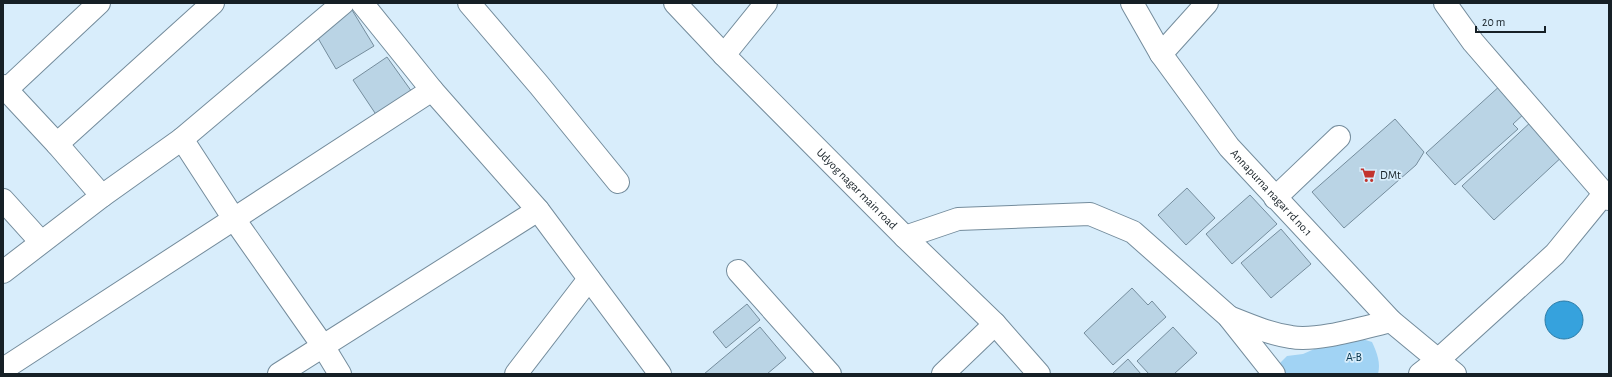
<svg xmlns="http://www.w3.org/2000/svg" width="1612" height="377" font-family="'Alegreya Sans',sans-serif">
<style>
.green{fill:#a1d3f4}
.water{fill:#36a2dd;stroke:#2c7ba6}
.building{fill:#bad4e5;stroke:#758d9d}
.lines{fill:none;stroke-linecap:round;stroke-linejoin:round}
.street-casing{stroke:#748c9c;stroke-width:24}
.street{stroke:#fff;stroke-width:22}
.labels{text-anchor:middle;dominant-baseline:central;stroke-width:3.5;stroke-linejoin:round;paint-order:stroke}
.poi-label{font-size:12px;fill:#162026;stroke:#d8edfb;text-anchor:start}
.street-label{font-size:12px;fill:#162026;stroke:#d8edfb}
.park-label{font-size:12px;fill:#09374f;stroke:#d8edfb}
</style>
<rect width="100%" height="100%" fill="#d8edfb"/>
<path class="green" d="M1359,338L1372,342C1377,353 1381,363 1378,374H1277L1279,364L1287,356L1303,354L1319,347Z"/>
<path class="water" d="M1545 320a19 19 0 1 1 38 0a19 19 0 1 1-38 0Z"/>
<path class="building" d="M352,10L374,46L336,69L315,33Z
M387,57L412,92L377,116L353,80Z
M1502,84L1527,111L1513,124L1518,129L1455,185L1426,153Z
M1395,119L1424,152L1416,165L1344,228L1312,192Z
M1533,120L1565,154L1494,220L1462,186Z
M1187,188L1215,218L1186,245L1158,215Z
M1250,195L1277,224L1232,264L1206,234Z
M1281,229L1311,264L1271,298L1241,263Z
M1132,288L1148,305L1152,301L1166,317L1113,365L1084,333Z
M747,304L760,320L726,348L713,332Z
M760,327L786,358L767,374H704Z
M1173,327L1197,353L1174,374H1149L1137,361Z
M1128,359L1141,374H1112Z"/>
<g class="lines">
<g class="street-casing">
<g id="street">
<path d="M362,3L432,90L538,210"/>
<path d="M469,3L539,85L618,182"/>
<path id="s1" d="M675,3L724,55L905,237L995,324L1039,374"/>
<path id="s2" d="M1132,3L1161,54L1229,147L1391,321L1455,374"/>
<path d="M1445,3L1473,42L1609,199"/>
<path d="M1161,54L1207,3"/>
<path d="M724,55L766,3"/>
<path d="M3,86L57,144L102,196L182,139L234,219L323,346L340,374"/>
<path d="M6,90L99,3"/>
<path d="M182,139L343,3"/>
<path d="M57,144L213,3"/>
<path d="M1275,198L1339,137"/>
<path d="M3,200L41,242"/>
<path d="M905,237L958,219L1090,214L1133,232L1228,316L1274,374"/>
<path d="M738,271L830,374"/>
<path d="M3,272L102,196"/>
<path d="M1229,317C1249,325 1270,334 1291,337C1316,342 1365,327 1391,321"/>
<path d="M8,366L432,90"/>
<path d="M279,374L538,210L660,374"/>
<path d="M516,374L589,279"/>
<path d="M943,374L995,324"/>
<path d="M1420,374L1438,360L1555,254L1604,194"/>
</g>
</g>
<use href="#street" class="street"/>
</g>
<defs>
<g id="supermarket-bare" transform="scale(1.2)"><path d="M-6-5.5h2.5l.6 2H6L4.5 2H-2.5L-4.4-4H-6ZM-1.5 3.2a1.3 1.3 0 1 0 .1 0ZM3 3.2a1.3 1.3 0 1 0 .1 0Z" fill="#c2342d" stroke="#d8edfb" stroke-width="2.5" paint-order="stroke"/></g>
</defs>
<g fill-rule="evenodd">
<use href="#supermarket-bare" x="1368" y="175"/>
</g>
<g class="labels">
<g class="poi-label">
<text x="1380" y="175">DMt</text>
</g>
<g class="street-label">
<text stroke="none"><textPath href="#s1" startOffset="260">Udyog nagar main road</textPath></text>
<text stroke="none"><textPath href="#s2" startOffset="236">Annapurna nagar rd no.1</textPath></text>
</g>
<g class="park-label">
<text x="1354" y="357">A-B</text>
</g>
</g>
<rect width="1612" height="377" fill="none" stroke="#162026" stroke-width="8"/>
<path d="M1476 26v6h69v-6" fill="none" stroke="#162026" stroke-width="2"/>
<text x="1482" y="26" font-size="12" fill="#162026" stroke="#d8edfb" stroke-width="3" paint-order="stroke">20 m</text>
</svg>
